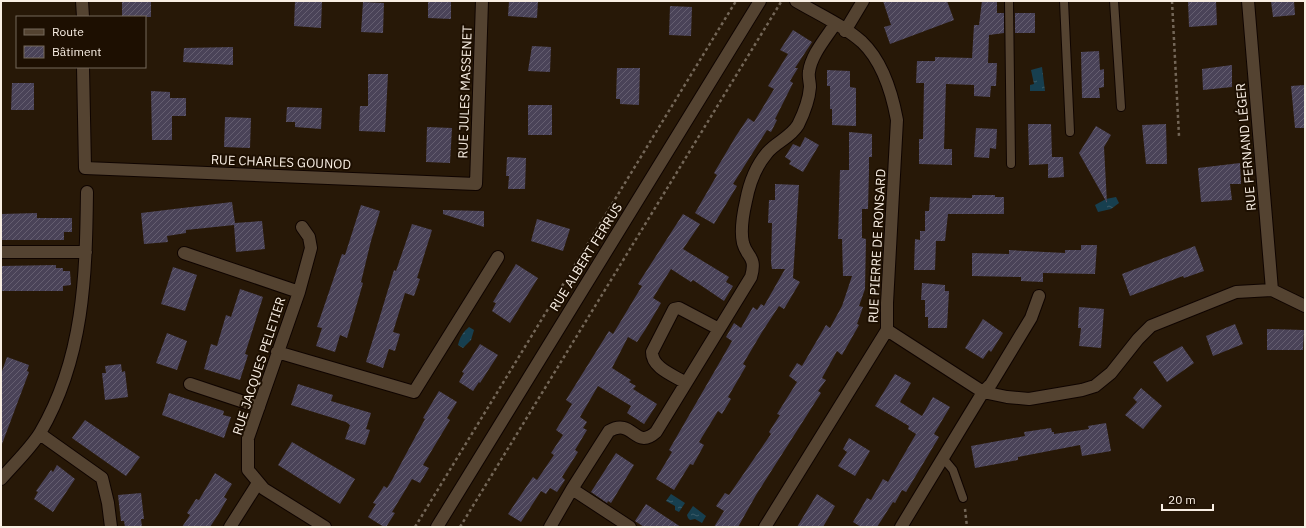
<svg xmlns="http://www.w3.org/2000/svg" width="1306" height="528" font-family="'IBM Plex Sans',sans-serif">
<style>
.water{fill:url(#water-ripples)}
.building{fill:url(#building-hatch)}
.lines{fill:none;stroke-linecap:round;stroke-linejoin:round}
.lane-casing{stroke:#0f0400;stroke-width:10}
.street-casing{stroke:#0f0400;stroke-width:14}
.path{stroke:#736657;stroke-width:2.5;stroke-dasharray:3 3;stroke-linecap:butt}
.lane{stroke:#544331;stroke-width:8}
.street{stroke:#544331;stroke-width:12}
.labels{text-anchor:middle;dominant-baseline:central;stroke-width:4;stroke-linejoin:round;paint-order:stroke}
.street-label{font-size:13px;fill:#f8eee3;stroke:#1d0f01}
</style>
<defs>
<pattern id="water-ripples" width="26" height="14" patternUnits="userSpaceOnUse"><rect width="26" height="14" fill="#173f4f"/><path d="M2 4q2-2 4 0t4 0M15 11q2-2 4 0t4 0" fill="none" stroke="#3a5b68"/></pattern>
<pattern id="building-hatch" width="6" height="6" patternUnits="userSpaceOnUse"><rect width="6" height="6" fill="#4a4358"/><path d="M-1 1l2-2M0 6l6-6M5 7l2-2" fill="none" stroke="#655e70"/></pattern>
</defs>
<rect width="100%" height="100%" fill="#271807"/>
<path class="water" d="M1042,67L1045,91H1030V85L1034,84L1031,70Z
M1116,197L1119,203L1111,209L1098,212L1095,205L1106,199Z
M469,327L474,330L471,340L463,348L458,345C460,337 463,332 469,327Z
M671,494L685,503L679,512L675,510V506L666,501Z
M693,506L706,516L702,523L695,519L690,520L688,518L687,515Z"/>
<path class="building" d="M122,1H151V17H122Z
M295,1H322L321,28L294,26Z
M428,1H451V19L428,18Z
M509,1H538L537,18L508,16Z
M883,1H947L954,20L890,44L884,27L891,25Z
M982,1H997V13H1004V33L989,35L988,63H997L996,86H991L990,97L974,96V85L946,84L944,149H952V165L919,164V139H923L924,83H916L917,61H935V57L972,58L974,25H979Z
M1188,1H1216L1217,25L1189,27Z
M1271,1H1294L1295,15L1273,17Z
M363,2L384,3L383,33L361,32Z
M670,6L692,7L691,36L669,35Z
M1015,13H1035V33H1015Z
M793,30L812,42L795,68H798L790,81L793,83L775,119L777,120L771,132L767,130L733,184L737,186L714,224L695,213L717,175L714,173L736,136L748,118L754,122L774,89L768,86L788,54L780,50Z
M532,46L551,47L550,72L528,71Z
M233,47V65L183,62L184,48Z
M1099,51L1100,70L1104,69V87L1099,88L1100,98H1082L1081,52Z
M1232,65V87L1203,90L1202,69Z
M617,68H640L639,105L620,104V99H616Z
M827,70L850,71V87L856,88V126L832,125V109H830V86H827Z
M368,74H388L385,132L359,131L360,106H368Z
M12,83H34V110H11Z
M1305,85V128H1295L1291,86Z
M151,91L170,92V98H186V116H172V140H152Z
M528,105H552V135H528Z
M287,107L322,108L321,129L295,127V122H286Z
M225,117L251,118L250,148L224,147Z
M1028,124H1051L1052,157H1063L1064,177L1048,178V164L1029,165Z
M1166,124L1167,164H1146L1142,125Z
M1096,126L1111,135L1104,147L1107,203L1079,153Z
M427,127L452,128L450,163L426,162Z
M976,128L997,129L996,149L990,148L989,158L974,157Z
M849,132L872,134V157H869V171L868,209H862V238L866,239L865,289L859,306L863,307L857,324L859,325L842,355L837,351L822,378L826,380L818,391L821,393L756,495L738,527H714L724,511L716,506L725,493L729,495L771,434L769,432L780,415L777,414L797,382L789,376L797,363L802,366L826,325L830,328L842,306L852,276H843L842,239H838L840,170H849Z
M805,137L819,145L803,172L789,164L791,161L785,157L793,144L800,147Z
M507,157L526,158L525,189H508L509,176H506Z
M1240,163L1241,184H1230L1232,200L1201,202L1198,168Z
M775,184L799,185L793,278L800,282L784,309L779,306L762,332L743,364L746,366L728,397L731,399L722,414L718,411L699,442L704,445L693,465L690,464L674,490L656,479L672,452L669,450L732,341L726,337L734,323L741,328L753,307L757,310L761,304L764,306L785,269H772L771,262L772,223H768L769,200H775Z
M972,195H995V197H1004V214H948L945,241H936L935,270H914L915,239L920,240V231H925V211H929L930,197L972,198Z
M232,202L235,223L262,221L265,249L236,252L234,225L186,230V233L167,236L168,242L144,244L141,213Z
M361,205L380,211L371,241L361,282L363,283L347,338L340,335L335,352L316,346L322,328L317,327L342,254L345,255Z
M443,210L484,211V227L443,214Z
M37,213V218H72V232H64V240H1V214Z
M683,214L700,224L683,249L729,277L726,282L733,286L724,301L693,280L691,282L671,269L653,298L661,303L645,330L637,342L628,337L612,368L631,380L629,382L636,386L633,389L657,404L644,424L627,413L631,406L598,386L580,417L587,422L583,428L587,430L575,450L578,452L562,477L565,480L557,492L550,488L546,494L541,491L521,522L508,514L533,477L537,480L554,455L551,453L563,435L556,430L572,404L566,400L609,331L613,334L642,286L638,284Z
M537,219L570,229L563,251L531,241Z
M412,224L432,230L417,278L420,279L414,296L405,293L393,332L400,334L395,351L389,349L383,368L366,362L394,270L396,271Z
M1081,245H1097L1095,274L1043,273V282L1021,281V277L972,276V253L1009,254V250L1065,253V250H1081Z
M1195,246L1204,271L1184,278L1183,276L1130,296L1122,274Z
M516,264L538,278L510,323L492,311L496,303L493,302Z
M56,265V268H63V271H70L71,285L63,286V291H1V266Z
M173,267L197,275L185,311L161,304Z
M922,283L945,285V291H949L947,328H928V317H925V300H921Z
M240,289L263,297L245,354L248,355L240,380L204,369L211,344L217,346L226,315L231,317Z
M1079,307L1104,309L1101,348L1079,346L1081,328H1078Z
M983,319L1003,333L991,352L989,350L983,359L965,348Z
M1235,324L1243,344L1213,356L1206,336Z
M1267,329L1304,330L1303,350H1267Z
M167,333L187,341L177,370L156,363Z
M480,344L498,355L480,383L479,382L473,391L459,382L464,373L462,372Z
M1182,346L1194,363L1167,382L1153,362Z
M7,357L29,365L27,371L29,372L2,444L1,374Z
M121,364L122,372L125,371L128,397L105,400L102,373H106L105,366Z
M895,374L911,383L900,402L922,416L933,397L950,407L934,434L939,437L906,492L902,490L895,503L893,502L877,527H861L853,522L867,498L871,500L883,479L888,482L916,434L908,429L909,426L875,406Z
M298,384L333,395L331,401L371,413L366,429L370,430L365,445L345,439L350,425L346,422L291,405Z
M1141,388L1162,406L1143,429L1125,415L1137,402L1133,398Z
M439,391L457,402L447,418L450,420L423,465L429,468L420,483L412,479L392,512L395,513L386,527H384L368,517L376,504L373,503L384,486L387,488L392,480L425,419L423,418Z
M169,393L224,411L223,415L231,417L224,438L162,415Z
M85,420L140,457L126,476L72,438Z
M1106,423L1111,451L1082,456L1080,445L1018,457V460L975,468L971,446L1025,436L1024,432L1051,428L1052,432H1054V434L1089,429L1088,426Z
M849,438L870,451L855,476L838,466L847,452L843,449Z
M292,442L355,479L340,504L278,465Z
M616,453L634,465L611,503L608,501L607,503L591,492Z
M57,465L75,479L53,512L34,499L38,492L36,491L51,470L53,472Z
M215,473L232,484L224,497L227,499L219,513L210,527H182L190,515L187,513L196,499L199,500Z
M141,493L144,519H141L142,527H125L124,521H121L118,495Z
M817,494L835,506L823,527H797Z
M646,504L681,527H644L635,521Z"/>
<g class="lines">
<g class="lane-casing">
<path id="lane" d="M1009,1L1011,164
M1064,1L1070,132
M1114,1L1121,107
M943,458L953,470L963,498"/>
</g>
<g class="street-casing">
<path id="street" d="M82,1L83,17
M1248,1L1272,290
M845,31L863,1
M83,67L85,168L476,184L482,1
M302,227L309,237L311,248L299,292L248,438V470L264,489L325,527
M1,252H86
M184,253L299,292
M887,330L983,392L1007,397L1029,399L1082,390L1095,386L1111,373L1138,339L1151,326L1236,292L1272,290L1305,306
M277,352L414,392L498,257
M686,383C673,375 652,368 652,352L674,309L679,308L719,329
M190,384L259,407
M40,434L102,478L108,503L111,527
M1,479C14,464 30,449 40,433C84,358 86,276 87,192
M230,527L258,483
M437,527L760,1
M550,527L572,489
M630,527L572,489L609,431C633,417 635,451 656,432L751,277C757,256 747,258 743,243C740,230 743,214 746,201C749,185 756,166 767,153C776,142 790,138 798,125C804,113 809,100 810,87C810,82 808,77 809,72C811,55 826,38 835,24
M765,527L887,330V303L897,120C892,93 882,61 862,42C843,25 818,14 796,1
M901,527L983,392L991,384L1031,318L1039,296"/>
</g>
<path class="path" d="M1172,1L1179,136
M965,509L967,527
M415,527L736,1
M460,527L781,2"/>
<use href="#lane" class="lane"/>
<use href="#street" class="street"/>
</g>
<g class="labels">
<g class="street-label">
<text transform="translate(465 92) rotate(-88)">RUE JULES MASSENET</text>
<text transform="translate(1246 147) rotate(-95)">RUE FERNAND LÉGER</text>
<text transform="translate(281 162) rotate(2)">RUE CHARLES GOUNOD</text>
<text transform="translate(877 246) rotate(-87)">RUE PIERRE DE RONSARD</text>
<text transform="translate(586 257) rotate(-58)">RUE ALBERT FERRUS</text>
<text transform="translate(259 366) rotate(-72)">RUE JACQUES PELETIER</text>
</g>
</g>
<rect width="1306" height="528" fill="none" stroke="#f8eee3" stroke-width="4"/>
<rect x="16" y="16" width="130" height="52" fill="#1d0f01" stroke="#75685b"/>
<rect x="24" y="29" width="20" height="6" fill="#544331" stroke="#75685b"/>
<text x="52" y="36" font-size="12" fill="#f8eee3">Route</text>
<rect x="24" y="46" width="20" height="12" fill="url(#building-hatch)" stroke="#75685b"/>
<text x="52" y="56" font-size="12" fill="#f8eee3">Bâtiment</text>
<path d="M1162 504v6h51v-6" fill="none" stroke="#f8eee3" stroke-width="2"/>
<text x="1168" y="504" font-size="12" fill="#f8eee3" stroke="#1d0f01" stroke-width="3" paint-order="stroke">20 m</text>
</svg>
